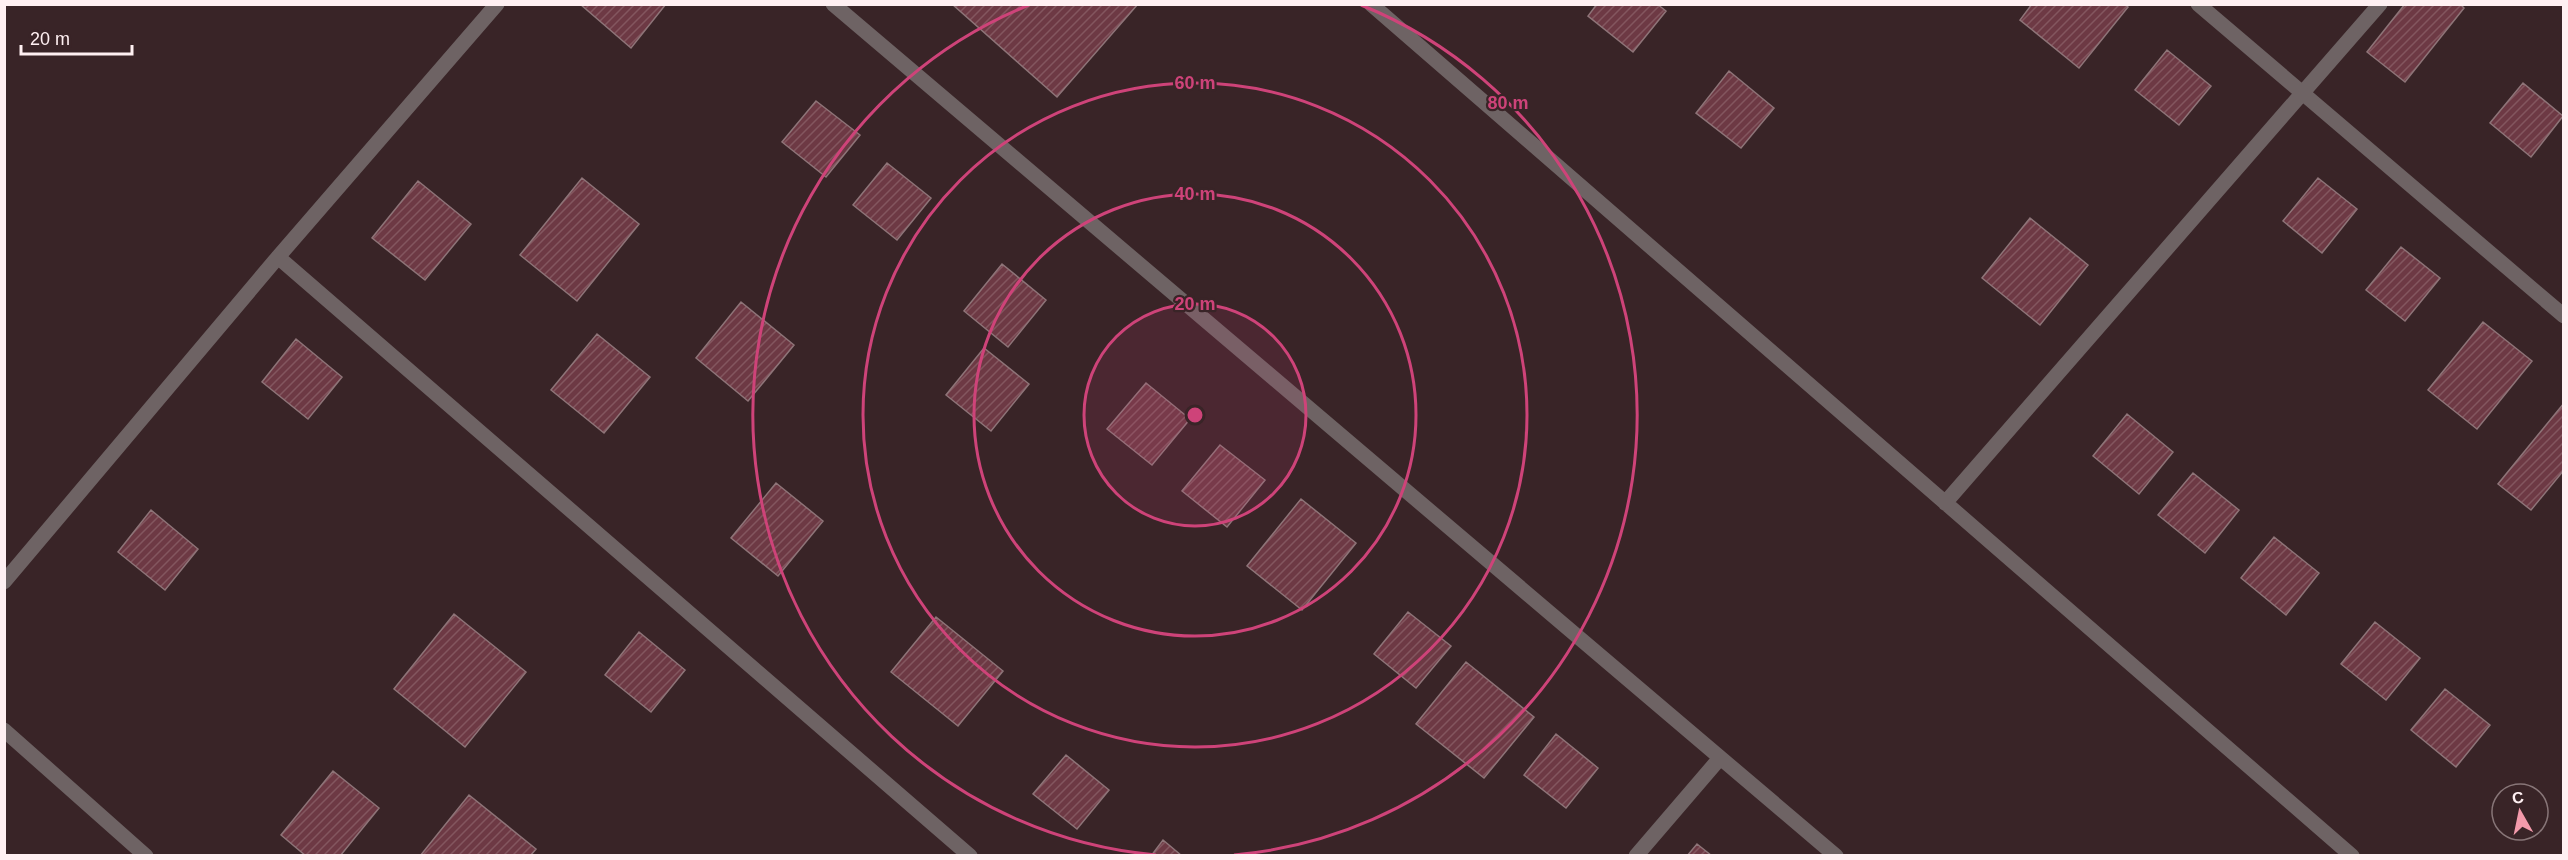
<svg xmlns="http://www.w3.org/2000/svg" width="2568" height="860" font-family="Helvetica,sans-serif">
<style>
.building{fill:url(#building-hatch);stroke:#8e7478;stroke-width:1.5}
.lines{fill:none;stroke-linecap:round;stroke-linejoin:round}
.service{stroke:#6e6364;stroke-width:15}
.ring{fill:none;stroke:#ce4379;stroke-width:3}
.centre{fill:#ce4379;stroke:#392427;stroke-width:3}
.ring-label{font-size:18px;text-anchor:middle;font-weight:bold;fill:#ce4379;stroke:#392427;stroke-width:4.5;stroke-linejoin:round;paint-order:stroke}
</style>
<defs>
<pattern id="building-hatch" width="6" height="6" patternUnits="userSpaceOnUse" patternTransform="scale(1.5)"><rect width="6" height="6" fill="#6d3944"/><path d="M-1 1l2-2M0 6l6-6M5 7l2-2" fill="none" stroke="#83565f"/></pattern>
</defs>
<rect width="100%" height="100%" fill="#392427"/>
<path class="building" d="M580,4H666L631,48Z
M952,4H1138L1057,97Z
M1597,4H1657L1666,11L1633,52L1588,16Z
M2032,4H2125L2128,7L2079,68L2020,20Z
M2405,4H2460L2464,8L2405,82L2367,52Z
M2167,50L2211,86L2179,125L2135,90Z
M1729,71L1774,108L1741,148L1696,113Z
M2523,83L2563,116L2531,157L2490,123Z
M816,101L860,135L826,177L782,142Z
M887,163L931,198L897,240L853,205Z
M582,178L639,224L577,301L520,255Z
M2318,178L2357,209L2322,253L2283,221Z
M418,181L471,224L425,280L372,238Z
M2030,218L2088,265L2040,325L1982,278Z
M2401,247L2440,278L2405,321L2366,290Z
M1002,264L1046,300L1008,347L964,311Z
M741,302L794,345L748,401L696,358Z
M2483,322L2532,361L2477,429L2428,390Z
M597,334L650,377L604,433L551,390Z
M296,339L342,377L308,419L262,382Z
M984,348L1029,384L991,431L946,395Z
M1146,383L1190,419L1152,465L1107,429Z
M2564,403V470L2531,510L2498,484Z
M2127,414L2173,452L2139,494L2093,456Z
M1220,445L1265,480L1227,527L1182,491Z
M2193,473L2239,510L2205,553L2158,515Z
M776,483L823,521L778,576L731,538Z
M1301,499L1356,543L1302,610L1247,566Z
M151,510L198,549L165,590L118,552Z
M2274,537L2319,573L2286,615L2241,578Z
M1408,612L1451,646L1416,688L1374,654Z
M454,614L526,672L465,747L394,689Z
M936,617L1003,671L958,726L891,672Z
M2375,622L2420,658L2386,700L2341,664Z
M639,632L685,670L651,712L605,675Z
M1466,662L1534,717L1484,778L1416,724Z
M2445,689L2490,725L2456,767L2411,730Z
M1556,734L1598,768L1566,808L1524,775Z
M1066,755L1109,790L1077,829L1033,794Z
M333,771L379,808L340,856H306L281,835Z
M469,795L536,849L530,856H420Z
M1163,840L1182,856H1151Z
M1697,844L1712,856H1687Z"/>
<g class="lines">
<path class="service" d="M833,4L1836,856
M1371,4L2352,856
M2198,4L2564,316
M278,257L970,856
M1945,503L2380,4
M4,582L278,257L497,4
M4,730L146,856
M1636,856L1720,758"/>
</g>
<circle cx="1195" cy="415" r="111" fill="#ce4379" fill-opacity=".12"/>
<g class="ring">
<circle cx="1195" cy="415" r="111"/>
<circle cx="1195" cy="415" r="221"/>
<circle cx="1195" cy="415" r="332"/>
<path d="M1156 855A442 442 0 0 1 1029 5M1361 5A442 442 0 0 1 1234 855"/>
</g>
<circle cx="1195" cy="415" r="9" class="centre"/>
<g class="ring-label">
<text x="1195" y="89">60 m</text>
<text x="1508" y="109">80 m</text>
<text x="1195" y="200">40 m</text>
<text x="1195" y="310">20 m</text>
</g>
<rect width="2568" height="860" fill="none" stroke="#fff0f2" stroke-width="12"/>
<g transform="translate(2520 812) rotate(351)"><circle r="28" fill="#392427" stroke="#887678" stroke-width="1.5"/>
<path d="M0-4.5L10 22L0 15L-10 22Z" fill="#f39aab"/>
<text y="-9" font-size="16" font-weight="bold" text-anchor="middle" fill="#fff0f2">С</text>
</g>
<path d="M21 45v9h111v-9" fill="none" stroke="#fff0f2" stroke-width="3"/>
<text x="30" y="45" font-size="18" fill="#fff0f2" stroke="#392427" stroke-width="4.5" paint-order="stroke">20 m</text>
</svg>
